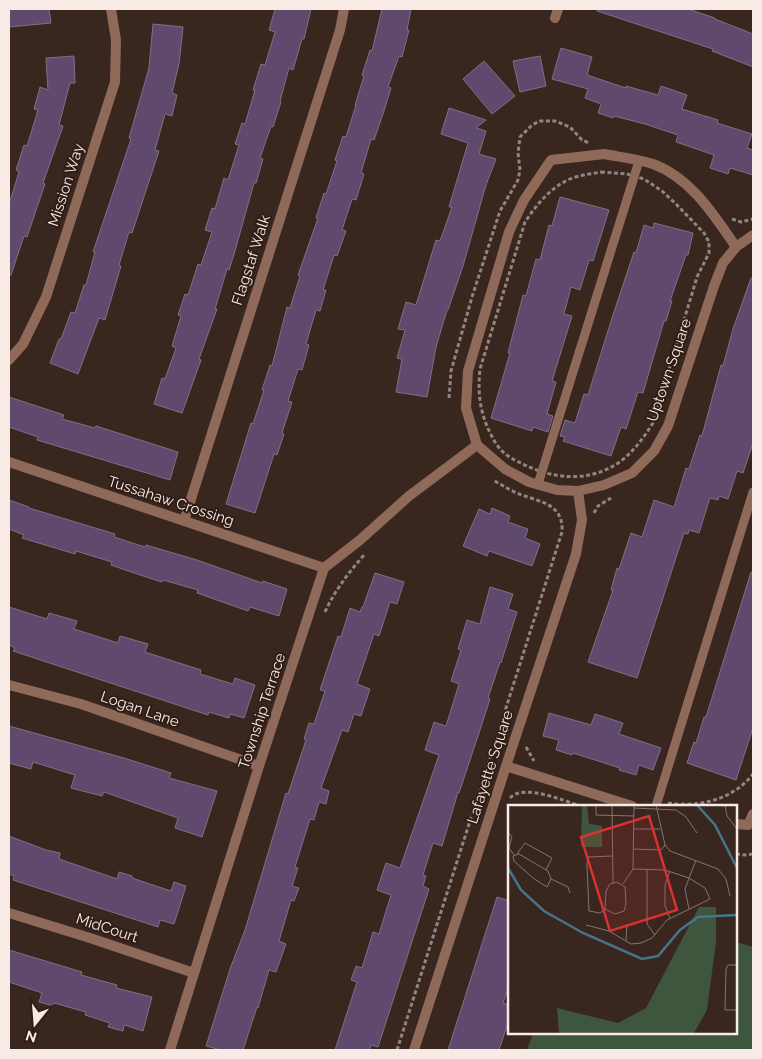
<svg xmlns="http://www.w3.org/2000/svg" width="762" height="1059" font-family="Raleway,sans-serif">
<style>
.green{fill:#3e563d}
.building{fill:#5f4a6e;stroke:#7c7184}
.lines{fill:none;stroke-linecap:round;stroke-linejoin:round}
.path{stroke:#94847e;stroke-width:3;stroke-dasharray:4 2.5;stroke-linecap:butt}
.lane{stroke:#906a59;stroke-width:9}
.street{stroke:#906a59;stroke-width:10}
.labels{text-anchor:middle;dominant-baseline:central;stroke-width:4;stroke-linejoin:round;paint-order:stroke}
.street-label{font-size:15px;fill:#f8eae5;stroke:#2f1d16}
.inset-river{fill:none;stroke:#45758b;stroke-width:2.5}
.inset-road{fill:none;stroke:#85746e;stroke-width:1}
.view{fill:#d83231;fill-opacity:0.15;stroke:#d83231;stroke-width:2.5}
.inset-edge{fill:none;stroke:#f8eae5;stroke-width:2.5}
</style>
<rect width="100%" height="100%" fill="#39261f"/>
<path class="green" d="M736,942L753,947V1050H527L533,1033H736Z"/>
<path class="building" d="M9,9H49L51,23L9,27Z
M275,9H311L304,39H302L293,70L289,68L280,101L281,102L273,127L271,126L260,158L263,159L256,183H254L235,251L229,270L227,269L215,309H217L199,359L201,360L182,413L154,404L162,378L165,379L176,348L172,346L181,316L178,315L185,294L188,295L198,264L201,265L212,232L205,230L212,208L215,209L224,178L228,180L239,145L235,144L242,123L245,124L255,90H253L261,64L265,65L275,32L269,30Z
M382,9H411L407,30H409L402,57L399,56L388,87L391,88L383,114L374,140L371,139L361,173L364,174L356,200L352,199L342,230L346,231L337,256L334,255L323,290H326L320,311L316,310L306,344L309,345L302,370L298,369L288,401L292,402L282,433L284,434L277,455L274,454L255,513L226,504L251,423L253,424L264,390H262L270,365L272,366L287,307L290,308L300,276L298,275L318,218H316L324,193L326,194L337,161L335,160L343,136L346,137L356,105H355L364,76L362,75L370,50L372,51Z
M598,9H688L715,18V19L753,34V67L712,51L713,49L597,11Z
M153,24L183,27L179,64L172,93L177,95L172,116L165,114L155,150L159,151L132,233L129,232L119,265L121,266L105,320L99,318L78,374L50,363L59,339H61L71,312L75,313L84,285H86L95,252H93L131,139L129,138L149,68Z
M561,48L592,57L587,75L626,88V86L658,95L661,86L687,95L682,109L718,120L717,123L752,134L747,148L753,150V175L730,168L728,174L710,168L714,155L676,142L678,135L645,124L614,116L613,118L598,113L601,104L585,98L588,89L552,79Z
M74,56L75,83H70L59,125L63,126L43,183L45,184L27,237L24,236L11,275H9V204L19,172L16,170L24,145L27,146L38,110L34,109L40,87L48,90L46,58Z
M540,56L546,86L520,92L513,61Z
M484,61L515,96L492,114L463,79Z
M449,108L486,120L476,128L486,131L479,154L496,159L486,185L463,266L448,310H447L436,347L427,397L396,392L402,359L397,358L405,330L398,329L406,302L416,305L436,240L440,241L452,207H449L468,143L441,134Z
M560,197L609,210L593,261L589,260L580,290L571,287L564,314L572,316L552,381L556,382L547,414L553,416L548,432L533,427L532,431L491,418L510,353H508L523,295L526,296L536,259L540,260L549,225L552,226Z
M654,223L693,233L688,255H686L670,301H672L666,321H664L643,393L638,392L626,429L621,427L611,456L563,441L565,437L560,436L565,420L575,423L584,394L588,395L611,321L634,252L636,253L644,225L653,228Z
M751,278H753V443L743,473L737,471L728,499L719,496L718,500L710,498L699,533L689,530L688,534L684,533L637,678L588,662L613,590H611L617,568L619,569L631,533L642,537L654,500L674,507L686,468L689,469L700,435L702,436L721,365L723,366L733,329Z
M9,397L64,415L62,419L95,428L96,426L178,452L170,480L37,440L38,437L9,427Z
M9,500L29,507V508L115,534L114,537L145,547L146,545L197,560L262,583L263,581L287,589L279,616L250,607L248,611L197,593L198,590L163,580L162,582L137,574L111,565L112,562L76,551L75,554L22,538L24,535L9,529Z
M492,508L510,516L508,522L528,529L525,538L540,544L532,566L489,551L487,556L463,546L479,509L490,514Z
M751,572H753V728L736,780L687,763L694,742L696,743L704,717H706Z
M375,573L404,582L397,604L390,602L379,636L374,634L357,684L370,689L361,716L354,714L348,732L342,730L321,788L329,791L326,804L319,802L314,820L310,819L295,867L298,868L292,886L299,888L294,901L291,900L279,941L286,944L276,972L269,970L258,1008L257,1007L243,1050H221L206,1046L230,969L245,930L286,793L288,794L306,740L304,739L309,723L314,724L325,691L320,690L338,636L341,637L350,608L360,612L362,607H363Z
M490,587L513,594L508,609L517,612L501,663L500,662L488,698L490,699L481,727L459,793L458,792L442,846L433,843L423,875L426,876L423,886L429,889L378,1047L371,1045L370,1050H335L357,982L351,980L356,966L362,968L373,932L379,934L391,895L377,890L386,863L400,868L439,755L425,750L434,722L446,726L459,684L451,681L461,650L458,649L467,620L480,624Z
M9,607L47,619L49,613L77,621L74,629L118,643L120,636L148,644L145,652L201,670L200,674L233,684L235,678L255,685L244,718L230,714L229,718L209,712L208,715L13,651L15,648L9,645Z
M549,713L591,725L595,714L623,723L619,734L661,748L653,770L639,765L636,775L619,770L620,768L573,753L572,755L556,750L559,740L543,736Z
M9,726L124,758L171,773L169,778L217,791L202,837L175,828L178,818L104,792L102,796L71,788L75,775L33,762L31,769L9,763Z
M9,836L46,850L60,853L59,859L117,879L119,872L132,876V878L171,891L174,882L186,886L174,924L160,920L158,927L13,880L14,876L9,874Z
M497,897L510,901V984L503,1003L510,1005V1017L499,1050H448Z
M9,950L82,972L81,975L117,985L116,988L152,997L143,1031L124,1025L123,1031L108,1027L110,1023L85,1015L86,1012L54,1003L53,1006L39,1002L42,993L9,982Z"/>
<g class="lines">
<path class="path" d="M601,172L627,174L644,179L662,191L675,203L704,233L709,242V253L697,277L653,423C644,437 635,450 621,461C591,483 553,480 521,463C512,459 503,454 497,445C481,420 477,397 480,369L525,222C537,204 550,188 570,179C579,175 591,174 601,172Z
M732,219L741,222L753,219
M449,398L451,371L472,297L500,211L518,180L520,170L518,153L520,137L532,125L540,121H555L570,127L582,140L589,143
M594,513L598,506L611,498
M325,612C335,590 349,572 365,554
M526,747L534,761
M510,798C523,783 564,801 581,806
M668,803C699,808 734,799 753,774
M736,854L746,855L753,854
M397,1050L562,532C564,502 537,502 517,493C508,489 500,484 493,480"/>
<path class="lane" d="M538,484L639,161
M656,806L753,492"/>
<path class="street" d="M555,18L558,9
M604,154C620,157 638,159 653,164C691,178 714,215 736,247L723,263L714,286L668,426L654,451L632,473L604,485L578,491L557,490L529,482L505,469L477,445L466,408L468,371L509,232L524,200L551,160Z
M736,247L753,235
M9,360L23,344L46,297L115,82L116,40L111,9
M9,462L324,568
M184,521L340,30L344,9
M9,685L81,704L259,766
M506,766L632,806
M736,824L748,825L753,814
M9,913L90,938L194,973
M170,1050L259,766L324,568L360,540L409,496L477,445
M414,1050L506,766L576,554L582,520L578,491"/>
</g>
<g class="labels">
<g class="street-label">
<text transform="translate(66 185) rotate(-72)">Mission Way</text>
<text transform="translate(251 260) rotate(-72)">Flagstaf Walk</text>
<text transform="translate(669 370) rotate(-71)">Uptown Square</text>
<text transform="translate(171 501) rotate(18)">Tussahaw Crossing</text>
<text transform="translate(140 709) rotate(19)">Logan Lane</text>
<text transform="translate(262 711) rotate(-72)">Township Terrace</text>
<text transform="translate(490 767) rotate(-72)">Lafayette Square</text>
<text transform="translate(107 928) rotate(18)">MidCourt</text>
</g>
</g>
<g transform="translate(508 805)">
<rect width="229" height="229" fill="#39261f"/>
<path d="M74,0H79L81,19L94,21V42H73ZM191,102H208V137L199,205L186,228H51L49,203L110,218L138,203Z" fill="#3e563d"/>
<path class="inset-river" d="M189,0L207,20L229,63M0,63L13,85L36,106L75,128L134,154L150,151L172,125L190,112L229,110"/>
<path class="inset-road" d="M88,0V10L126,11M104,0L105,78M148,0L157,40L162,46L210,64L218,74L222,91M217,0L219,11L229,24M126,3L168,5L178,12L189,28M126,24H152M0,27L4,32L1,43L6,50M125,44L153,45L157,40M9,49L17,38L44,53L38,65M11,49L40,66L43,74L39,82L25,73L6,56L5,51ZM139,64V119L147,130M162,66L157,80V101L162,113M43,74L60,82L62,88M109,77L117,82L118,99L116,106L107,109L97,104L98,86L102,79ZM115,79L125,64L126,0M97,104L92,108L81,106L79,60L80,52L104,51M181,104L177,84L188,55M78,120L101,126L123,139L133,138L144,133L159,115L202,94L197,83L181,73L157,65L125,64M118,136L119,119M229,160H220L218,164L217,205H229"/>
<path class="view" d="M141,11L169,105L102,126L73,32Z"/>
<rect width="229" height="229" class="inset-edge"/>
</g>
<rect width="762" height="1059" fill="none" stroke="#f8eae5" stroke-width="20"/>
<g transform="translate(35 1024) rotate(197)" stroke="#2f1d16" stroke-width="4" paint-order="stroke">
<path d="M0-4L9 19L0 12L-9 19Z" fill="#f8eae5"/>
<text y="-8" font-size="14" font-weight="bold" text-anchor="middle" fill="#f8eae5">N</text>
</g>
</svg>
